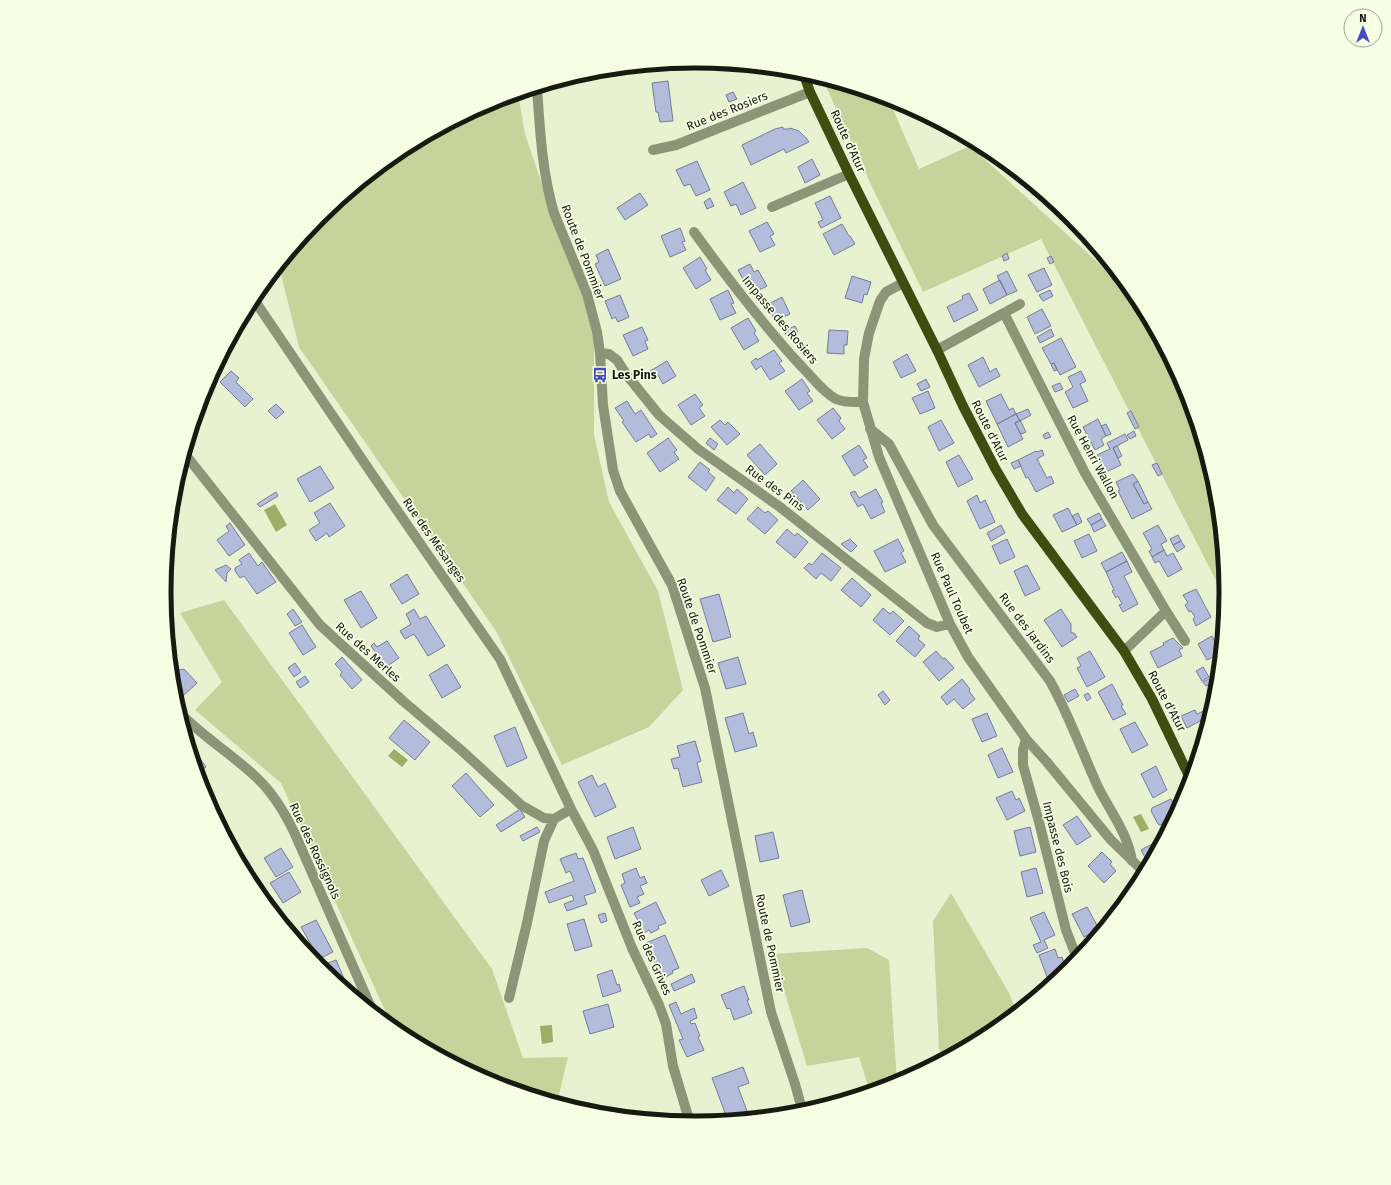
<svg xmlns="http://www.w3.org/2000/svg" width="1391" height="1185" font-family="'Fira Sans',sans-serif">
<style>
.green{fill:#c4d49b}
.water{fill:#9daf67}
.building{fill:#b4bcdb;stroke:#757d99}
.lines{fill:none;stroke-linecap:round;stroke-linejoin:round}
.minor{stroke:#8c9577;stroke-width:10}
.major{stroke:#414d10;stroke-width:10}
.labels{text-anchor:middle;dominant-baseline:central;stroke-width:3.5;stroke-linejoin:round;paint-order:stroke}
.street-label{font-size:12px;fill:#171a0f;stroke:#f6fee4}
.poi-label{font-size:12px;font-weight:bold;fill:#171a0f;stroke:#f6fee4;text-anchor:start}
.rim{fill:none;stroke:#171a0f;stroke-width:5}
</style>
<rect width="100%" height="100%" fill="#e8f2d1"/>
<path class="green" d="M822,78L888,98L919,169L970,146L1138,299L1187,389L1217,489L1227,593L1226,600L1041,239L923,292L874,191Z
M518,94L525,134L555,223L580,284L594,341V435L609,502L658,591L683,690L649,727L562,765L496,631L299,347L279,266L320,217L400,150L492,101Z
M224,600L492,969L523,1058L568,1057L557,1103L492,1083L400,1034L394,1030L281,783L195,710L222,682L180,613Z
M951,893L1009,993L1017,1013L991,1035L945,1059L939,1049L933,921Z
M867,948L889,960L897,1084L870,1092L859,1057L807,1066L773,954Z"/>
<path class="water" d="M275,504L287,525L276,532L264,510Z
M394,749L408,760L402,767L388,756Z
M1141,814L1149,829L1141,832L1133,817Z
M552,1025L553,1042L542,1044L540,1026Z"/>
<path class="building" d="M668,81L673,121L660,122L658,112H656L652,83Z
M733,92L737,99L729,102L726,95Z
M783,127V129H789L790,128L799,131L806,138L809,142L786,153L784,149L751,165L742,145L775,129Z
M812,159L820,175L805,183L798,167Z
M697,161L710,190L696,196L690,184L684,186L676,170Z
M743,182L756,208L741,215L736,204L731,206L724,192Z
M640,193L648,205L625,220L617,208Z
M830,196L841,218L821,228L818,222L823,220L815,203Z
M710,198L714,206L707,209L704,202Z
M767,222L774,234L770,236L775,245L760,252L749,231Z
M842,224L849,236H850L855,244L834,255L823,234Z
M680,228L685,241L682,242L686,250L670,257L661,236Z
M608,249L621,279L605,286L595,264L599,262L596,255Z
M1007,253L1009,259L1004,261L1002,256Z
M1051,256L1054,262L1050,264L1047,258Z
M700,257L707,269L705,270L711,280L696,289L683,268Z
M750,264L754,272L758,270L767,286L751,294L738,270Z
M1044,268L1052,285L1037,292L1028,275Z
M1007,271L1017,291L1007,295L997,276Z
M852,276L871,282L867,295L864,294L862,303L845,298Z
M1000,280L1007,295L990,304L983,289Z
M728,290L734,303L731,304L736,313L720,320L710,299Z
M1050,290L1053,296L1043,301L1039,295Z
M969,293L978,310L954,322L947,307L963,299L962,296Z
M620,295L629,317L618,322L615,317L612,319L605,301Z
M782,297L790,314L775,321L767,305Z
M1042,309L1051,326L1035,334L1027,317Z
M748,318L756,331L754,333L759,341L744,350L731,328Z
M795,326L798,332L788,338L784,331Z
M642,327L648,340L645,341L648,349L633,356L623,335Z
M1051,329L1054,336L1040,343L1037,337Z
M829,330L848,331L847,345H844V354L827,353Z
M1061,338L1076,367L1060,375L1054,363L1051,364L1042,348Z
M774,350L782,361L779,363L785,371L770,380L761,366L756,370L751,362L756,358L757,360Z
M907,354L916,371L901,378L893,362Z
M983,357L990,372L996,368L1000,376L979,387L968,365Z
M667,361L676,376L663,384L658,375L654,377L650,371Z
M1054,363L1057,370L1054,371L1051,364Z
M231,371L239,378L236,382L253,399L245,407L220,382Z
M1081,371L1086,381L1080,384L1088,401L1073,408L1065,392L1073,387L1068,377Z
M802,379L810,391L807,393L813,401L799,410L785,391Z
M926,379L930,387L921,391L917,384Z
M1060,383L1063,389L1055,392L1052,386Z
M928,391L935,408L920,414L912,398Z
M695,394L703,405L699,408L705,416L691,425L678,405Z
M1001,394L1009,410L1013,408L1016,414L997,424L986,401Z
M627,401L635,414L641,410L657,434L651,438L649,434L636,442L622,422L624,421L615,408Z
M276,404L284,412L276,419L268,411Z
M833,408L841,418L839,421L845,429L832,439L817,420Z
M1028,409L1031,415L1020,421L1016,414Z
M1131,411L1139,427L1135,429L1127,413Z
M1016,414L1020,421L1015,423L1023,439L1008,447L997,424Z
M1098,419L1106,436L1101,439L1104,445L1095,450L1083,427Z
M720,420L725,425L728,422L740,434L727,445L711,427Z
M941,420L954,443L939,451L928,427Z
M1020,420L1026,432L1021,434L1015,423Z
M1106,424L1111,434L1106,436L1101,426Z
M1134,431L1136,436L1130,439L1127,435Z
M1048,432L1051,437L1045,439L1043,435Z
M1125,434L1128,440L1113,448L1121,465L1106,472L1097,455L1110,449L1107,443Z
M668,438L677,450L674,452L679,459L660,472L647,453Z
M710,438L718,444L714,450L706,443Z
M760,444L777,464L765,475L747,455Z
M859,445L867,458L863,460L868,467L854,476L842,456Z
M1117,446L1122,456L1118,458L1113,448Z
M1042,450L1044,455L1037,459L1047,478L1051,476L1054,483L1036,492L1028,477L1026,478L1018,460L1036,451L1037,452Z
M959,455L973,479L958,487L946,462Z
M1018,460L1021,466L1014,469L1011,463Z
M700,462L710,470L708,472L715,478L706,491L688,477Z
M1157,463L1162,474L1158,476L1152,465Z
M320,466L334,488L310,502L297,479Z
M1133,474L1138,481L1133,484L1144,504L1148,502L1152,509L1132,519L1118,491L1120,490L1116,482Z
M803,480L820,499L808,510L791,491Z
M1138,481L1148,502L1144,504L1133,484Z
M728,487L734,493L737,489L748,499L736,514L717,500Z
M876,489L883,502L881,503L885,512L871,519L863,504L858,507L850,493L855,491L859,498Z
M276,492L278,496L260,507L257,504Z
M977,495L980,503L985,500L995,522L980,529L967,501Z
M173,502L178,507L172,512Z
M330,503L345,526L329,537L327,533L316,541L309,530L320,523L314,513Z
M758,507L765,513L768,511L778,520L765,534L747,519Z
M1068,508L1077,525L1062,532L1053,515Z
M1078,513L1082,522L1077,525L1072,516Z
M1099,513L1102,519L1091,525L1087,519Z
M1102,519L1106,526L1094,532L1091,525Z
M230,523L245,545L229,556L217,540L229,531L226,526Z
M1001,525L1005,533L991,541L987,533Z
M1158,525L1167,541L1161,544L1164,550L1152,557L1149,551L1152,549L1143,533Z
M787,529L795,536L797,533L808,542L795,558L776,542Z
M1089,534L1097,551L1082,558L1074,541Z
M1178,535L1181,541L1173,545L1170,539Z
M850,539L857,546L851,552L841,544Z
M898,539L904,551L901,553L906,562L885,572L874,551Z
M1007,539L1015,557L1000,564L992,546Z
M1181,541L1185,547L1177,552L1173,545Z
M1164,550L1167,556L1173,553L1182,569L1168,577L1159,561L1155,563L1152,557Z
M1122,552L1127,561L1106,572L1101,563Z
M249,553L258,566L262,562L276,582L257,594L244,576L240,578L235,571V568L242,564L239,560Z
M822,553L841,568L831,581L821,573L816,579L804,568L809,563L812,565Z
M1127,561L1132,572L1124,576L1138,604L1123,612L1119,605L1122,604L1118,596L1116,598L1112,591L1114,590L1106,572Z
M226,565L231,569L227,573L226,582L215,570Z
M1027,565L1040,589L1025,596L1014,571Z
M407,574L419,594L402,604L390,585Z
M852,578L871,595L861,607L841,590Z
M1196,589L1211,617L1196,626L1193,619L1195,617L1191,611L1189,612L1185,605L1188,603L1183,595Z
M361,591L377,618L361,628L344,600Z
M719,594L731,637L713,642L700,599Z
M883,608L890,614L893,611L904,621L890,635L873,620Z
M293,609L302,622L295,626L287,614Z
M414,609L420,619L426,616L445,646L428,656L414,634L405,639L400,631L411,624L406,614Z
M1061,609L1071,624V633H1074L1077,637L1062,647L1044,620Z
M302,625L316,647L303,655L289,633Z
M909,626L920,636L918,639L925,645L915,657L896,641Z
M1212,636L1221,653L1207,660L1198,644Z
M1173,638L1183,648L1179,650L1182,656L1158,668L1150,652L1164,645L1163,643Z
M387,641L399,658L386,667L371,646L374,643L377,647Z
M936,651L943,659L945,658L954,668L939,681L923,662Z
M1090,651L1105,677L1087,687L1077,668L1081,666L1077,658Z
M342,657L362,680L352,689L340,675L342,672L335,664Z
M738,657L746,684L726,689L718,663Z
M295,663L301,672L294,677L288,668Z
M447,664L461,687L442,698L429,675Z
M1203,667L1209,677L1202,681L1196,671Z
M184,669L197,683L182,697L178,693L176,694L174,692L172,672L174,670L177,673L179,670Z
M1219,674L1217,693L1213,685L1209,687L1208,685L1206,686L1203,682Z
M305,676L309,682L300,688L296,682Z
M962,679L970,689L969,691L975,699L963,709L954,699L947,705L941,697Z
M1112,684L1123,705L1121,706L1126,714L1113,720L1098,692Z
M1075,689L1079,696L1068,702L1064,695Z
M883,691L890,700L885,705L878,695Z
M1088,693L1091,698L1087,701L1084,695Z
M1208,709L1211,715L1187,728L1181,716L1195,710L1197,714Z
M743,713L749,734L753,732L757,746L735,752L725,718Z
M987,713L997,736L982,742L972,719Z
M404,720L430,742L415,760L389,738Z
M1135,722L1148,745L1132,753L1120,729Z
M515,727L527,758L507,767L494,736Z
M695,741L701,761L697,763L702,782L683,787L678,768L674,769L671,759L680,757L677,746Z
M1002,748L1013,772L998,778L988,755Z
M194,750L206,767L197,773L191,752Z
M1156,766L1167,790L1153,798L1141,774Z
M466,773L494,805L480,817L452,786Z
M592,775L598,787L605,783L616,807L595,817L578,782Z
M1012,791L1016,800L1019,798L1025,811L1007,820L996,798Z
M1171,799L1178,813L1168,830L1164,823L1160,825L1158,824L1151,811L1152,808Z
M520,809L525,817L501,832L496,825Z
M1077,816L1091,836L1077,845L1063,825Z
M537,827L540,832L523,841L520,836Z
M633,827L641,849L615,859L607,837Z
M1030,827L1036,852L1020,856L1014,831Z
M773,832L779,858L760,862L755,836Z
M1156,842L1159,848L1152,852L1154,857L1147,861L1141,850Z
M281,848L293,867L276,877L264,858Z
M1102,852L1112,862L1110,864L1116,871L1104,883L1088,866Z
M576,853L578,859L583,858L596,892L584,896L587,904L567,911L564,904L574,900L572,895L549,903L545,892L574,881L570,871L566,873L560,859Z
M636,868L640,878L644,876L647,883L640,886L644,894L637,897L640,903L630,907L621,885L625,883L622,874Z
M1036,868L1043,893L1027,897L1021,872Z
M721,870L729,886L709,896L701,880Z
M289,872L301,892L283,903L270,883Z
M1133,885L1137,888L1126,901L1125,900Z
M802,890L810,922L791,927L783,895Z
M656,902L666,923L658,926L659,929L651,933L649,930L644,933L634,913Z
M1087,907L1099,929L1084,937L1072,914Z
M1044,912L1055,935L1044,940L1048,948L1037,953L1033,945L1041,942L1030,918Z
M605,913L607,921L601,923L598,915Z
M584,919L592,946L575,951L567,924Z
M316,920L333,952L319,959L301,927Z
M665,935L679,968L672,971L673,973L666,977L665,975L661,976L646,943Z
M1055,949L1058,958L1062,957L1066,970L1047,977L1039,955Z
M336,960L346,983L341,985L318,967Z
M612,970L617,985L619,984L621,991L603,997L597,975Z
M692,974L695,982L674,991L671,984Z
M744,986L749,1000H747L752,1013L734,1020L730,1008L727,1009L721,995Z
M676,1002L681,1014L694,1008L697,1018L690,1021L691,1024L695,1023L700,1036L698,1037L704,1050L687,1057L679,1040L683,1039L669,1005Z
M608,1004L614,1027L590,1034L583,1011Z
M743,1067L749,1083L738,1087L747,1111L727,1118L712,1078Z"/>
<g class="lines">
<path class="minor" d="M537,88C540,130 542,172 554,213L587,294L597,332L600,353L603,405L613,470L620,491L672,585L705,688L771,1012L795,1084L803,1113
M653,150L676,145L810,92
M772,207L849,174
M694,232C728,279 763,325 803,368C813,378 823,392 836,399C845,403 853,402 863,402
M903,283L886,292L880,301L869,333L864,359L863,402L879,457L950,624L968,657L1026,739L1046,761L1111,840L1145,873
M253,298L374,477L500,659L571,809L593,850L632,948L659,1005L666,1024L673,1066L690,1123
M1004,313L1020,304
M937,350L1004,313L1085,473L1166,611L1124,651
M600,353L609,354L617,360L626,374L659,415L698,449L780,507L927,623L937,627L950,624
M870,429L889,444L933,525L1050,681C1069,715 1082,752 1098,787C1110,811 1128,834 1132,861
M185,454L320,625L403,701L461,750L521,805L544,818L554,819L571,809
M1166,611L1185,641
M179,712C203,737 232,754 257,778C274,794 285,813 295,834L373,1012
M1026,739L1023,750V765L1039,822L1066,930L1078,961
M509,998L527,923L544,841L554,819"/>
<path class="major" d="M803,72L810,92L849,174L937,350L963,406L995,468L1022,514L1124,651L1152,699L1191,780"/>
</g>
<defs>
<g id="bus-bare" transform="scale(1.2)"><path d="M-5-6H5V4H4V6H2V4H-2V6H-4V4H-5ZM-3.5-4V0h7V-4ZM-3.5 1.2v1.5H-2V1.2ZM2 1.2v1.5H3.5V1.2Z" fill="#434dc1" stroke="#f6fee4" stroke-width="2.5" paint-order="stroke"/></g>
</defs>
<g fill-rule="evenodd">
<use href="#bus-bare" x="600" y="375"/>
</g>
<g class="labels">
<g class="street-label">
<text transform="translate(727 111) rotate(-22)">Rue des Rosiers</text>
<text transform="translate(848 141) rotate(65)">Route d'Atur</text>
<text transform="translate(583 252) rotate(69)">Route de Pommier</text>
<text transform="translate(780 320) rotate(50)">Impasse des Rosiers</text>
<text transform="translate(990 431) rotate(63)">Route d'Atur</text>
<text transform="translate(1093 457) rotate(61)">Rue Henri Wallon</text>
<text transform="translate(775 488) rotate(36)">Rue des Pins</text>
<text transform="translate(434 540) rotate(55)">Rue des Mésanges</text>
<text transform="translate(952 593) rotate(66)">Rue Paul Toubet</text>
<text transform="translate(697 626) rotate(71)">Route de Pommier</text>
<text transform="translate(1027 628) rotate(53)">Rue des Jardins</text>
<text transform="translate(368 652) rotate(42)">Rue des Merles</text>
<text transform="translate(1167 701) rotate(62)">Route d'Atur</text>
<text transform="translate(1058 847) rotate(76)">Impasse des Bois</text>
<text transform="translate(315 851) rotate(65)">Rue des Rossignols</text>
<text transform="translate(770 943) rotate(78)">Route de Pommier</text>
<text transform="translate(652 958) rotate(66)">Rue des Grives</text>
</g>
<g class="poi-label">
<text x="612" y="375">Les Pins</text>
</g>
</g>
<path d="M0 0H1391V1185H0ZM171 592a524 524 0 1 1 1048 0a524 524 0 1 1-1048 0Z" fill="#f6fee4" fill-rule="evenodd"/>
<path class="rim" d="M171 592a524 524 0 1 1 1048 0a524 524 0 1 1-1048 0Z"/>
<g transform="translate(1363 28)"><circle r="19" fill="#f6fee4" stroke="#9da38f"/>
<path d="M0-3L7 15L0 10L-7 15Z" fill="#434dc1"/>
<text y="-6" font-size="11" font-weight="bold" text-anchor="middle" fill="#171a0f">N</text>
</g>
</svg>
